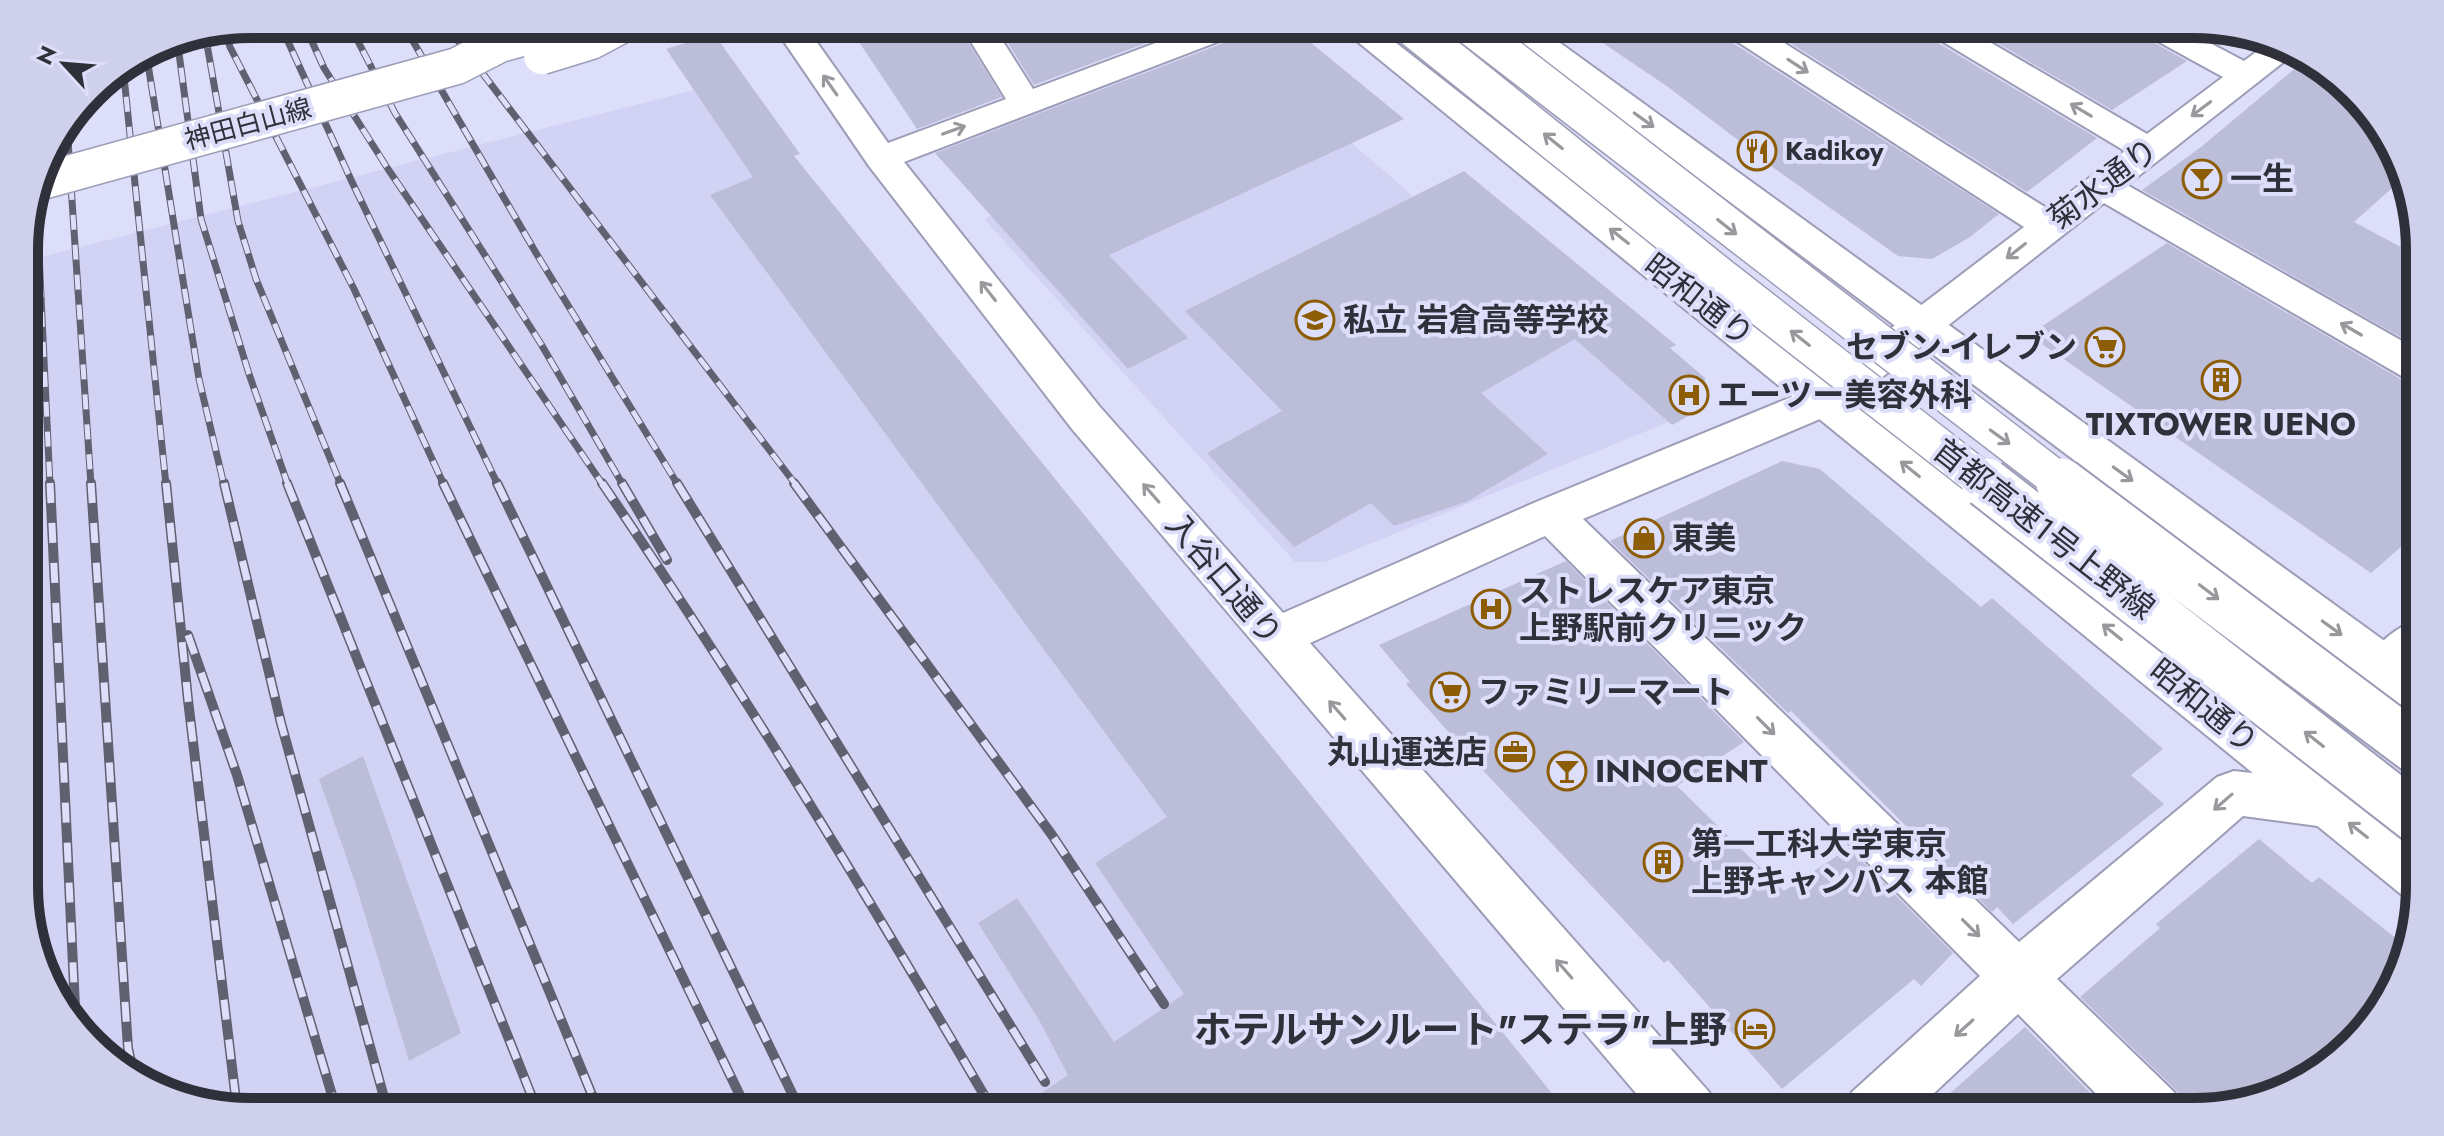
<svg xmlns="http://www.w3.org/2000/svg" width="2444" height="1136" font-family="Jost,'Noto Sans JP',sans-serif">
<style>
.built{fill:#d2d2f5}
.building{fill:#bcbdd8}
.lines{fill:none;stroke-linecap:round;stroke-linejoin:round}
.minor-casing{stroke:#9c9cb6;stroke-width:4}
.highway-casing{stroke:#9c9cb6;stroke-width:4}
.minor{fill:#fff;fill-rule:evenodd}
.highway{fill:#fff;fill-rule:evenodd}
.rail-far1-casing{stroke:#606070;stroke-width:7}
.rail-casing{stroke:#606070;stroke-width:10}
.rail-far1{stroke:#dddefa;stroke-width:5;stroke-dasharray:15;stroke-linecap:butt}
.rail{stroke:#dddefa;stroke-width:7;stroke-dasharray:20;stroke-linecap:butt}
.major-bridge-casing{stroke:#9c9cb6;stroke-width:39;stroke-linecap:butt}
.highway-bridge-far1-casing{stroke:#9c9cb6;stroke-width:39;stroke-linecap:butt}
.highway-bridge-casing{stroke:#9c9cb6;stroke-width:53;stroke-linecap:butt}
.major-bridge{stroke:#fff;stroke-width:36}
.highway-bridge-far1{stroke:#fff;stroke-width:36}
.highway-bridge{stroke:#fff;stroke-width:49}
.oneway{stroke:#98989d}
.labels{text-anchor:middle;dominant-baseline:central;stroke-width:8;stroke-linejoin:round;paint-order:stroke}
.far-street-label{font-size:26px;fill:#30303b;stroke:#dddefa}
.far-poi-label{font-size:26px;font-weight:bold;fill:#30303b;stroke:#dddefa;text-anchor:start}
.poi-label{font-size:32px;font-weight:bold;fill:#30303b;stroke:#dddefa;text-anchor:start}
.street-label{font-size:32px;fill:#30303b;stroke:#dddefa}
.near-poi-label{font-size:38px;font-weight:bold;fill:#30303b;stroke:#dddefa;text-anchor:end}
.rim{fill:none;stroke:#30303b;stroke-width:10}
</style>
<rect width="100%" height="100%" fill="#dddefa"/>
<path class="built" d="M1275,76L1671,421L1325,562H1295L984,219Z
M706,87L1558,1112H250L163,1095L71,1024L26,916L25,261Z"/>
<path class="building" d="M847,24H957L1002,97L917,129Z
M996,24H1197L1034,85Z
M1254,24H1288L1404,119L1109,255L1188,338L1128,369L935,153L1247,34Z
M1575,24H1713L1719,34L1999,214L1970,237L1932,259L1898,256L1740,144L1742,143L1668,87Z
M1760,24H1917L1923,34L2097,138L2027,192Z
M1965,24H2131L2138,34L2187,61L2112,110Z
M2180,24H2194L2232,32L2215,42Z
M714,34L800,154L794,156L1567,1112H1014L1068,1075L1039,1020L978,923L1017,898L1114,1042L1184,994L1095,863L1167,817L710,195L753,177L666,49Z
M2305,60L2374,113L2401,180L2354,222L2418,256V347L2142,190L2201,147Z
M1464,171L1676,345L1670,348L1705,378L1706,406L1672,425L1575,339L1481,393L1548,454L1466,502L1394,526L1371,503L1294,547L1207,453L1282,411L1185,311Z
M2167,243L2404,381L2419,385V531L2371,573L2029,335Z
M1782,461L1820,469L1981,607L1992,598L2163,749L2131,775L2164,804L2013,924L1997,907L1992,912L1791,711L1788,713L1610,541Z
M1566,561L1744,742L1677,786L1784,891L1849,848L1953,953L1921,986L1914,979L1782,1089L1668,960L1664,963L1476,763L1406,684L1410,682L1379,645Z
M363,756L461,1033L409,1061L355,882L319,779Z
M2259,839L2312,883L2319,877L2408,948L2403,973L2320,1074L2208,1112H2185L2176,1090L2080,997L2160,928L2156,924Z
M2025,1027L2109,1112H1929Z"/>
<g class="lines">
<g class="minor-casing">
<path id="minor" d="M772,24H804L888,143L1006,99L960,24H992L1033,89L1206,24H1251L1246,31L904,162L1100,407L1283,613L1536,502L1811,389L2024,227L1721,31L1716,24H1754L2048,209L2125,151L1925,31L1920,24H1959L2147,134L2223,77L2139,31L2134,24H2174L2244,61L2272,40L2281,41L2295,53L2127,185L2418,350L2419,382L2405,378L2104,203L1839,411L1583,519L2019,942L2217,777L2234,771L2325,781L2342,788L2350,804L2342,820L2325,827L2243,816L2057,979L2174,1092L2182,1112H2114L2018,1014L1914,1112H1844L1852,1092L1980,976L1545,536L1310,643L1709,1092L1717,1112H1652L1072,429L869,166Z
M2419,619V666C2402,682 2392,690 2370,682L2363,668C2374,645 2396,627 2419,619Z"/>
</g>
<g class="highway-casing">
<path id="highway" d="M1336,24H1372L2420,847L2417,901L2402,895Z
M1497,24H1534L2419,666L2420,712L2402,706L1502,31Z"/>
</g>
<use href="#minor" class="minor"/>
<use href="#highway" class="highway"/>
<g class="rail-far1-casing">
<path id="rail-far1" d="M280,24L352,182L498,485
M304,24L324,68L388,169L603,485
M349,24L395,113L541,344L623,485
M403,24L536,253L678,485
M445,24L796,485
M224,29L230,47L354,289L444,485
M205,33L238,221L256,279L341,485
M177,38L201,219L249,374L288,485
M146,52L199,379L224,485
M123,67L166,485
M67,125L91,485
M36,192L50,485"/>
</g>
<g class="rail-casing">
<path id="rail" d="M50,483L76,1028
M91,483L128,1048L133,1071
M166,483L188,700L237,1109
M224,483L281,723L388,1112
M287,483L538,1112
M340,483L599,1112
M443,483L748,1112
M497,483L801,1112
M602,483C741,687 869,898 994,1112
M622,483L667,560
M677,483L1045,1082
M794,483L1052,835L1164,1004
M188,635L237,775L337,1112"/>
</g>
<use href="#rail-far1" class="rail-far1"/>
<use href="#rail" class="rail"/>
<g class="major-bridge-casing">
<path id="major-bridge" d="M542,56L591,41L623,24
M39,182L457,66L500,44L571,24"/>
</g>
<g class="highway-bridge-far1-casing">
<path id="highway-bridge-far1" d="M1407,24L1718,274L1988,485
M1467,24L2064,485"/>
</g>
<g class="highway-bridge-casing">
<path id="highway-bridge" d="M1986,483L2420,821
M2061,483L2420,752"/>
</g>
<use href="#major-bridge" class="major-bridge"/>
<use href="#highway-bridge-far1" class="highway-bridge-far1"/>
<use href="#highway-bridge" class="highway-bridge"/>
</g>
<defs><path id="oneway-shaft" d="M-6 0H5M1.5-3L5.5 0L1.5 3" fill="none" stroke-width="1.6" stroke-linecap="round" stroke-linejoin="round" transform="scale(2)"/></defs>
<g class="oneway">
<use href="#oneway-shaft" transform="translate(1798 66) rotate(33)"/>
<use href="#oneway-shaft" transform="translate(830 85) rotate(-125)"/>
<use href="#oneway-shaft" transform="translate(2201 109) rotate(143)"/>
<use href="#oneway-shaft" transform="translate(2081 110) rotate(-149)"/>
<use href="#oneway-shaft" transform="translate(1644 120) rotate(36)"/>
<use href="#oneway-shaft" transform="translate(954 130) rotate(-20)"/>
<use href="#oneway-shaft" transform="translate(1553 141) rotate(-141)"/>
<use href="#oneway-shaft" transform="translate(1727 227) rotate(38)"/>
<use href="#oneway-shaft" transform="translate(1619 236) rotate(-142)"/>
<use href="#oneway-shaft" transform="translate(2016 251) rotate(142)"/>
<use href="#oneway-shaft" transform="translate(988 291) rotate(-128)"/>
<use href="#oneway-shaft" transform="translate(2351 329) rotate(-150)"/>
<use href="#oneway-shaft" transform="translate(1800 338) rotate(-142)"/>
<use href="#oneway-shaft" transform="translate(2000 437) rotate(36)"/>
<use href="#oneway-shaft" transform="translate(1910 469) rotate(-141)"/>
<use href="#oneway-shaft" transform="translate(2123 474) rotate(36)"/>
<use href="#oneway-shaft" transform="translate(1151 493) rotate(-131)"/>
<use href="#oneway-shaft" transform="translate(2209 592) rotate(37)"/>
<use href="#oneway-shaft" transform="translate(2332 628) rotate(36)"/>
<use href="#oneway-shaft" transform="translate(2112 632) rotate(-141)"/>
<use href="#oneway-shaft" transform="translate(1337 710) rotate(-131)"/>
<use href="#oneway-shaft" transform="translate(1766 726) rotate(45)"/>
<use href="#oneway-shaft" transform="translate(2314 739) rotate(-142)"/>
<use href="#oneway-shaft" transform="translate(2223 802) rotate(139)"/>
<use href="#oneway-shaft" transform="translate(2358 830) rotate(-142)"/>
<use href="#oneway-shaft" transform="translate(1971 928) rotate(45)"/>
<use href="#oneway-shaft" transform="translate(1564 969) rotate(-131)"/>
<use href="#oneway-shaft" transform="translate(1964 1028) rotate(138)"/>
</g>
<defs>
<g id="restaurant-ring" transform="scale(2)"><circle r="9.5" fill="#dddefa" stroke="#8c5d05" stroke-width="1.5"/><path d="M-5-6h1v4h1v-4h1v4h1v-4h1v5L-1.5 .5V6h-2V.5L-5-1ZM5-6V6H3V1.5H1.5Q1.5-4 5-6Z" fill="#8c5d05"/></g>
<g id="bar-ring" transform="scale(2)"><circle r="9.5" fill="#dddefa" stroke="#8c5d05" stroke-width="1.5"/><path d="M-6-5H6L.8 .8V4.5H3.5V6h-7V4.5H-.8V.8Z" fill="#8c5d05"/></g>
<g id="school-ring" transform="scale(2)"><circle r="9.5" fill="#dddefa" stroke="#8c5d05" stroke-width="1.5"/><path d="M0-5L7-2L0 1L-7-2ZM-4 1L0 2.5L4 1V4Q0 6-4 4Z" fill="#8c5d05"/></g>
<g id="supermarket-ring" transform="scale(2)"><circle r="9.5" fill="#dddefa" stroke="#8c5d05" stroke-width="1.5"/><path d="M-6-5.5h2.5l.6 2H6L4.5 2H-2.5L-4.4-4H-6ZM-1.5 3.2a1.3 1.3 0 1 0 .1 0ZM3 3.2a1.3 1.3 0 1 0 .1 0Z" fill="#8c5d05"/></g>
<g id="building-ring" transform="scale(2)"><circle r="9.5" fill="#dddefa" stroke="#8c5d05" stroke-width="1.5"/><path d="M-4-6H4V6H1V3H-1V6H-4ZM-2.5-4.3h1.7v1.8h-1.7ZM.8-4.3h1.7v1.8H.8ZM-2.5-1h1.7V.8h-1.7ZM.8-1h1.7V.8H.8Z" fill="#8c5d05"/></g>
<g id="hospital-ring" transform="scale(2)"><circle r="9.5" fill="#dddefa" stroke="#8c5d05" stroke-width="1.5"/><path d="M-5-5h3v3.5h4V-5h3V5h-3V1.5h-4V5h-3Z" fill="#8c5d05"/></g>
<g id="shop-ring" transform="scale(2)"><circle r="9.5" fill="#dddefa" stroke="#8c5d05" stroke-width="1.5"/><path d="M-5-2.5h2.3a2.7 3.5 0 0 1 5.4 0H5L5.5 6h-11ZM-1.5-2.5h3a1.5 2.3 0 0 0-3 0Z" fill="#8c5d05"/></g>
<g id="office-ring" transform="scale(2)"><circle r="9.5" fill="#dddefa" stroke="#8c5d05" stroke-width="1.5"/><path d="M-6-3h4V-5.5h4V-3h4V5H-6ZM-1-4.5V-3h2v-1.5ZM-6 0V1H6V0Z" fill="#8c5d05"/></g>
<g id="hotel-ring" transform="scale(2)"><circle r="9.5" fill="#dddefa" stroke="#8c5d05" stroke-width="1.5"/><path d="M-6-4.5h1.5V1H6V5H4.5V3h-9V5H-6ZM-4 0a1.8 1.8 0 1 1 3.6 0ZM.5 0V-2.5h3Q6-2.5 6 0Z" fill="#8c5d05"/></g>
</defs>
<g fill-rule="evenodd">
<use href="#restaurant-ring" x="1757" y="151"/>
<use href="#bar-ring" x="2202" y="179"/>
<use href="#school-ring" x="1315" y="320"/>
<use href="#supermarket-ring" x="2105" y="347"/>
<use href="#building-ring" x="2221" y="380"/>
<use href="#hospital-ring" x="1689" y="395"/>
<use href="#shop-ring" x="1644" y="538"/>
<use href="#hospital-ring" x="1491" y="609"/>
<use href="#supermarket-ring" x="1450" y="692"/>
<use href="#office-ring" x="1515" y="752"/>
<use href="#bar-ring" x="1567" y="771"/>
<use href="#building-ring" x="1663" y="862"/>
<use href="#hotel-ring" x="1755" y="1029"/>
</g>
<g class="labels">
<g class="far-street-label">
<text transform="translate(248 124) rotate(-15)">神田白山線</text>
</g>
<g class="far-poi-label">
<text x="1785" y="151">Kadikoy</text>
</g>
<g class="poi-label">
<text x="2230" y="179">一生</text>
<text x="1343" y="320">私立 岩倉高等学校</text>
<text x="2077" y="347" text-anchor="end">セブン-イレブン</text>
<text x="1717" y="395">エーツー美容外科</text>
<text x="2221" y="424" text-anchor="middle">TIXTOWER UENO</text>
<text x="1672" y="538">東美</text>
<text x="1519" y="591">ストレスケア東京<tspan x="1519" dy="37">上野駅前クリニック</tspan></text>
<text x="1478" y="692">ファミリーマート</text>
<text x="1487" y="752" text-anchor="end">丸山運送店</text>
<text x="1595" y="771">INNOCENT</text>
<text x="1691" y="844">第一工科大学東京<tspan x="1691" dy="37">上野キャンパス 本館</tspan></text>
</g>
<g class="street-label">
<text transform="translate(2103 184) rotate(-37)">菊水通り</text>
<text transform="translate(1699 300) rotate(38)">昭和通り</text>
<text transform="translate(2044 529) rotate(38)">首都高速1号上野線</text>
<text transform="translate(1224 579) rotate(50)">入谷口通り</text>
<text transform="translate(2204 706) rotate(39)">昭和通り</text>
</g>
<g class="near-poi-label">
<text x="1727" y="1029">ホテルサンルート"ステラ"上野</text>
</g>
</g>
<path d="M0 0H2444V1136H0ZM250 38H2194A212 212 0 0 1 2406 250V886A212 212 0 0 1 2194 1098H250A212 212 0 0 1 38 886V250A212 212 0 0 1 250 38Z" fill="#cfd0eb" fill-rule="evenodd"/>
<path class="rim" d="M250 38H2194A212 212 0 0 1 2406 250V886A212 212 0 0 1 2194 1098H250A212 212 0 0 1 38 886V250A212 212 0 0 1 250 38Z"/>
<g transform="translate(64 64) rotate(296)" stroke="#dddefa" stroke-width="6" paint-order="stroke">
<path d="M0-6L14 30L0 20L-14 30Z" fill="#30303b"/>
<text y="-12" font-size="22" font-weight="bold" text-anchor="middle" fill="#30303b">N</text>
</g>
</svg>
